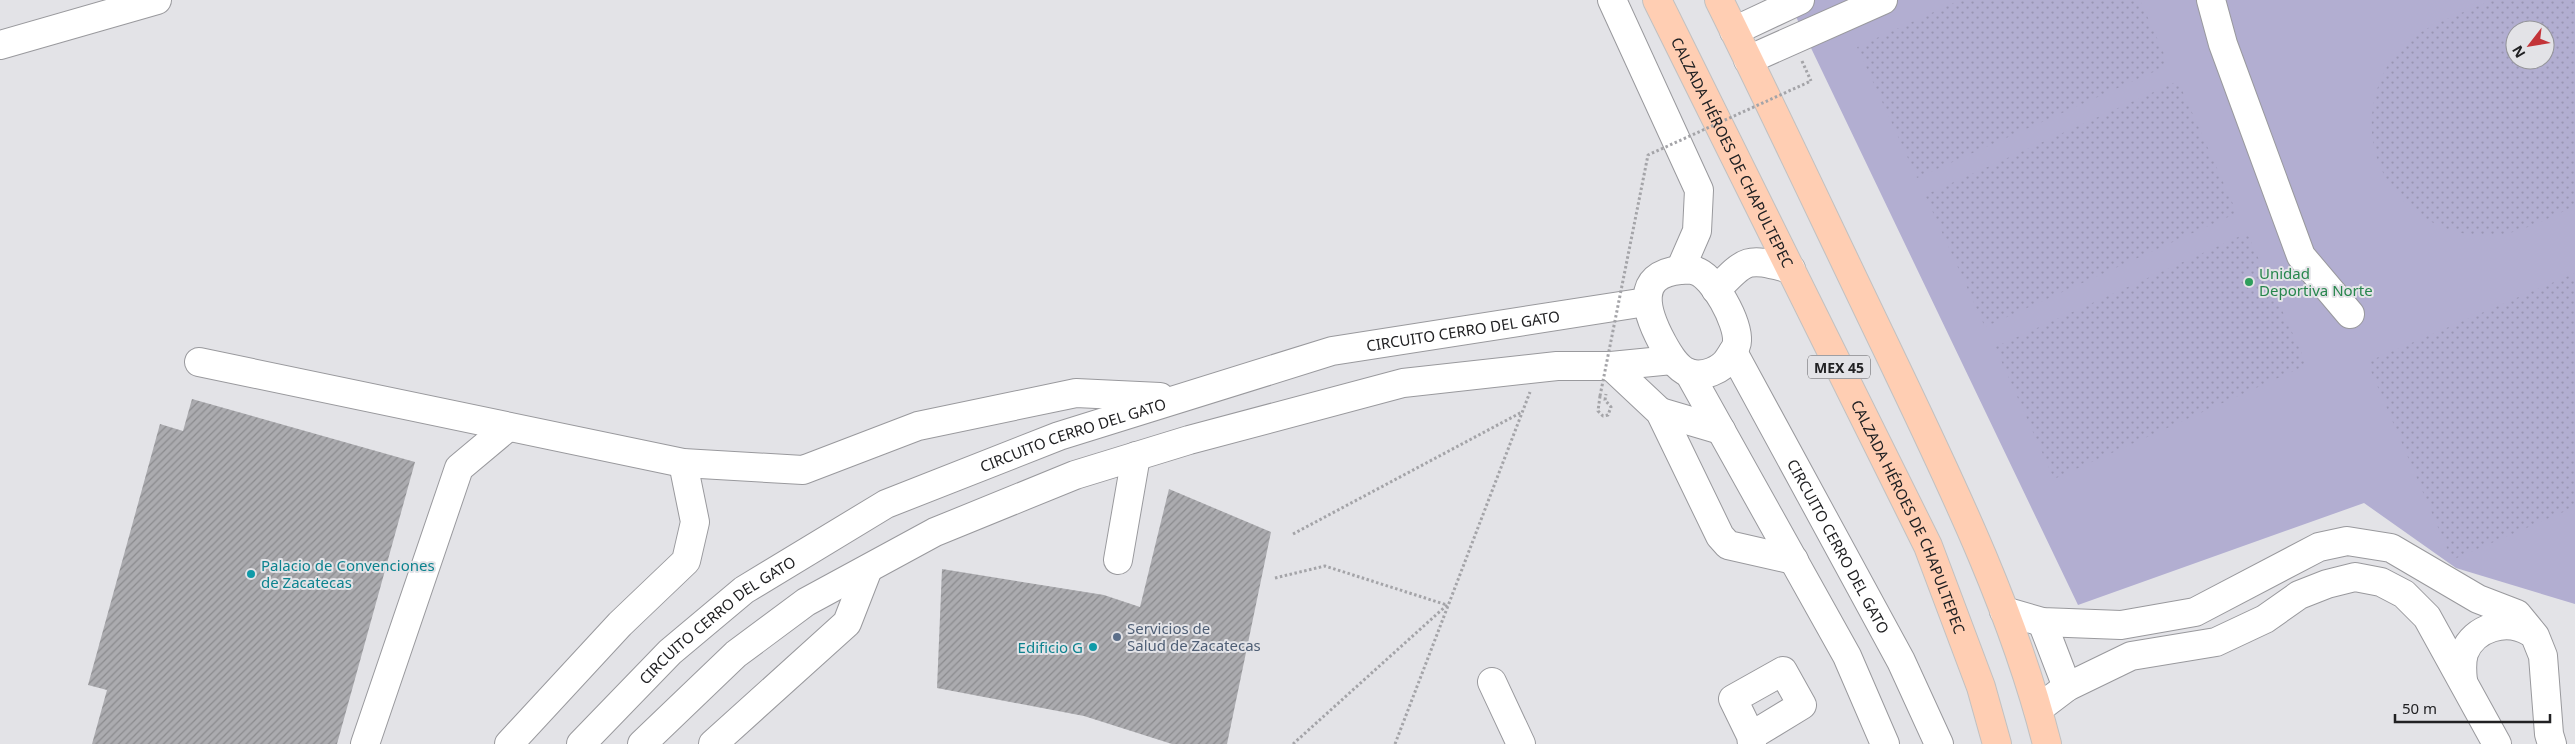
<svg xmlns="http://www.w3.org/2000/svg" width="2575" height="744" font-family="'Noto Sans',sans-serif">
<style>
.grass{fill:#b2aed1;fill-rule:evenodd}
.park{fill:url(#park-dots);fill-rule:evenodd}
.building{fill:url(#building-hatch)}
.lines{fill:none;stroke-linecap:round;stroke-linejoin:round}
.minor-casing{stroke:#99999d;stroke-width:30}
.major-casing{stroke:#c1c1c1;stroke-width:30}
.path{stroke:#a4a4a8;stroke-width:3;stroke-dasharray:2.5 2.5;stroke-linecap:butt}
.minor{stroke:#fff;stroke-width:28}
.major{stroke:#ffceb3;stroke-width:28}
.path-bridge{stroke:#a4a4a8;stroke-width:3;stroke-dasharray:2.5 2.5;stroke-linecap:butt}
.leisure-dot{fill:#2e9e5b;stroke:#e3e3e7;stroke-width:2}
.culture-dot{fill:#0f9aa8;stroke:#e3e3e7;stroke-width:2}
.service-dot{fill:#5c6f8a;stroke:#e3e3e7;stroke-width:2}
.labels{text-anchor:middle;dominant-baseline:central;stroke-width:4;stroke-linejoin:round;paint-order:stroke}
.shield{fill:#e3e3e7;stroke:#5b5b5e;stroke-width:1}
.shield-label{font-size:14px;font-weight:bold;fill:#212123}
.street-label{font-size:15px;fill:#212123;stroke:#e3e3e7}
.leisure-label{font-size:15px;fill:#27864d;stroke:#e3e3e7;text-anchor:start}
.culture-label{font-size:15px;fill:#0d838f;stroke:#e3e3e7;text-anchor:start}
.service-label{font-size:15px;fill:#4e5e75;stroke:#e3e3e7;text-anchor:start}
</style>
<defs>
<pattern id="park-dots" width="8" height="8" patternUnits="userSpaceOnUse" patternTransform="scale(1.25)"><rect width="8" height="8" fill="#b2aed1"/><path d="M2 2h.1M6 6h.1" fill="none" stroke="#9995b3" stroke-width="1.8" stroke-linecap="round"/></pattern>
<pattern id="building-hatch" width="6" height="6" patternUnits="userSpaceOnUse" patternTransform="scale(1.25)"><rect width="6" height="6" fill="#ababaf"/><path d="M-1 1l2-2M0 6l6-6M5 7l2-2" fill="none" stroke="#8b8b8e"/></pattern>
</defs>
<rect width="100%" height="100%" fill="#e3e3e7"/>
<path class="grass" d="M1788,0H2575V604L2456,568L2364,503L2078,605ZM2515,30H2545V60H2515Z"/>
<path class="park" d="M1960,0H2140L2169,65L1917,178L1857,47Z
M2492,0H2575V206C2551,217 2516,236 2489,236C2413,236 2355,169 2376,93C2381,77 2390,56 2404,44C2428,24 2463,13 2492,0ZM2515,30H2545V60H2515Z
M2178,81L2237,213L1985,327L1925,195Z
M2247,233L2307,365L2054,479L1995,347Z
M2575,273V507L2452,560L2367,362Z"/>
<path class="building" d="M192,399L415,462L337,744H92L107,690L88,685L160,424L183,431Z
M1169,489L1271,532L1227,744H1172L1084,716L937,688L942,569L1104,595L1140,607Z"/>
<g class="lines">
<g class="minor-casing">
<g id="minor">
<path d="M1612,0L1699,190L1697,231L1680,270"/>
<path d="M2211,0L2223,44L2301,256L2350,314"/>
<path d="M1734,31L1800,0"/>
<path d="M0,45L157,0"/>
<path d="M1748,60L1883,0"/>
<path d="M1680,270C1685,270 1692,269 1696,271C1714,277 1738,322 1737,341C1737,347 1732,353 1729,358C1722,370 1703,378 1689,373C1676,368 1668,353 1662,342C1646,312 1634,275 1680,270Z"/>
<path d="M1716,290C1748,257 1747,258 1791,269"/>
<path id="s1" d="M1733,352L1901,661L1939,744"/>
<path d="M199,362L683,463L803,470L918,426L1076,393L1160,397"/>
<path d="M1611,366L1660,412L1720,536L1728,545L1794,560"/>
<path d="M1689,373L1847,656L1885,744"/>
<path d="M1660,412L1721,430"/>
<path d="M1118,560L1136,456"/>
<path d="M2004,611L2042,622L2121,625L2195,612L2319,547L2347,541L2391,548L2478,599L2517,614L2535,636L2543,656L2549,734L2552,744"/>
<path d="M2042,622L2067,687"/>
<path d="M2463,681C2462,672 2461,663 2464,653C2474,627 2507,618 2530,632"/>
<path d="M1492,682L1521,744"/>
<path d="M2038,709L2067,687L2131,656L2216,642L2265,619L2299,595L2327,584L2355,577L2381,582L2404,594L2427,617L2497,744"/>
<path d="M1751,736L1802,705L1783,671L1733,699L1751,736L1752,744"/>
<path d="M365,744L459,468L508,427"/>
<path d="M509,744L620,624L686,561L695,522L683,463"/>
<path id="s2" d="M581,744L670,652L744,590L886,504L1059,436L1332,351L1646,302"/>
<path d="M642,744L736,654L806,602L935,532L1075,475L1189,440L1403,383L1557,366H1611L1672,360"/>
<path d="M713,744L847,623L868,569"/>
</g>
</g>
<g class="major-casing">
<g id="major">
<path id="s3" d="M1657,0L1928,546L1981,687L1997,744"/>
<path d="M1719,0C1776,115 1830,231 1886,347C1947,475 2012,606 2047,744"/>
</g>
</g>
<path class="path" d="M1802,61L1811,81
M1600,396L1598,411L1603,416L1608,415L1611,407L1605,400L1606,394
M1293,534L1522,412
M1275,578L1325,566L1447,605
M1293,744L1447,605
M1395,744L1530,392"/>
<use href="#minor" class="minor"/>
<use href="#major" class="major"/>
<path class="path-bridge" d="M1600,396L1648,155L1811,81"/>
</g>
<circle class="leisure-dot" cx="2249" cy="282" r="5"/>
<g class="culture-dot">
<circle cx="251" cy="574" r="5"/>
<circle cx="1093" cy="647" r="5"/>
</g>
<circle class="service-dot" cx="1117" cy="637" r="5"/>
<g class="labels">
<rect class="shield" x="1808" y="355.5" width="62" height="23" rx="4"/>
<g class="shield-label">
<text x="1839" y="367">MEX 45</text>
</g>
<g class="street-label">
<text stroke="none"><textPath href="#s3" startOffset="170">CALZADA HÉROES DE CHAPULTEPEC</textPath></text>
<text stroke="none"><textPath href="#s2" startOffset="995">CIRCUITO CERRO DEL GATO</textPath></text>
<text stroke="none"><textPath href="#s2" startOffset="590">CIRCUITO CERRO DEL GATO</textPath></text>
<text stroke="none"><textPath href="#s3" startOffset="575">CALZADA HÉROES DE CHAPULTEPEC</textPath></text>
<text stroke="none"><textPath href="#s1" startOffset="221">CIRCUITO CERRO DEL GATO</textPath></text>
<text stroke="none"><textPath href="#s2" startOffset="185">CIRCUITO CERRO DEL GATO</textPath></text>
</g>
<g class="leisure-label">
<text x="2259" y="273">Unidad<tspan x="2259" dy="17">Deportiva Norte</tspan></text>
</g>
<g class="culture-label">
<text x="261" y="565">Palacio de Convenciones<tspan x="261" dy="17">de Zacatecas</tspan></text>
<text x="1083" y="647" text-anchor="end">Edificio G</text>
</g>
<g class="service-label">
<text x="1127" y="628">Servicios de<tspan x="1127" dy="17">Salud de Zacatecas</tspan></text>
</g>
</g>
<g transform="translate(2530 45) rotate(239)"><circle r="24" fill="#e3e3e7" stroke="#959599"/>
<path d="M0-4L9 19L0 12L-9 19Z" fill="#c33338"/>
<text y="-8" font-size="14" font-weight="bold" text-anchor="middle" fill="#212123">N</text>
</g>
<path d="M2395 714v8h155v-8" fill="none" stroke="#212123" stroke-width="2.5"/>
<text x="2402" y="714" font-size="15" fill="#212123" stroke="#e3e3e7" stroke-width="4" paint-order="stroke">50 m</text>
</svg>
